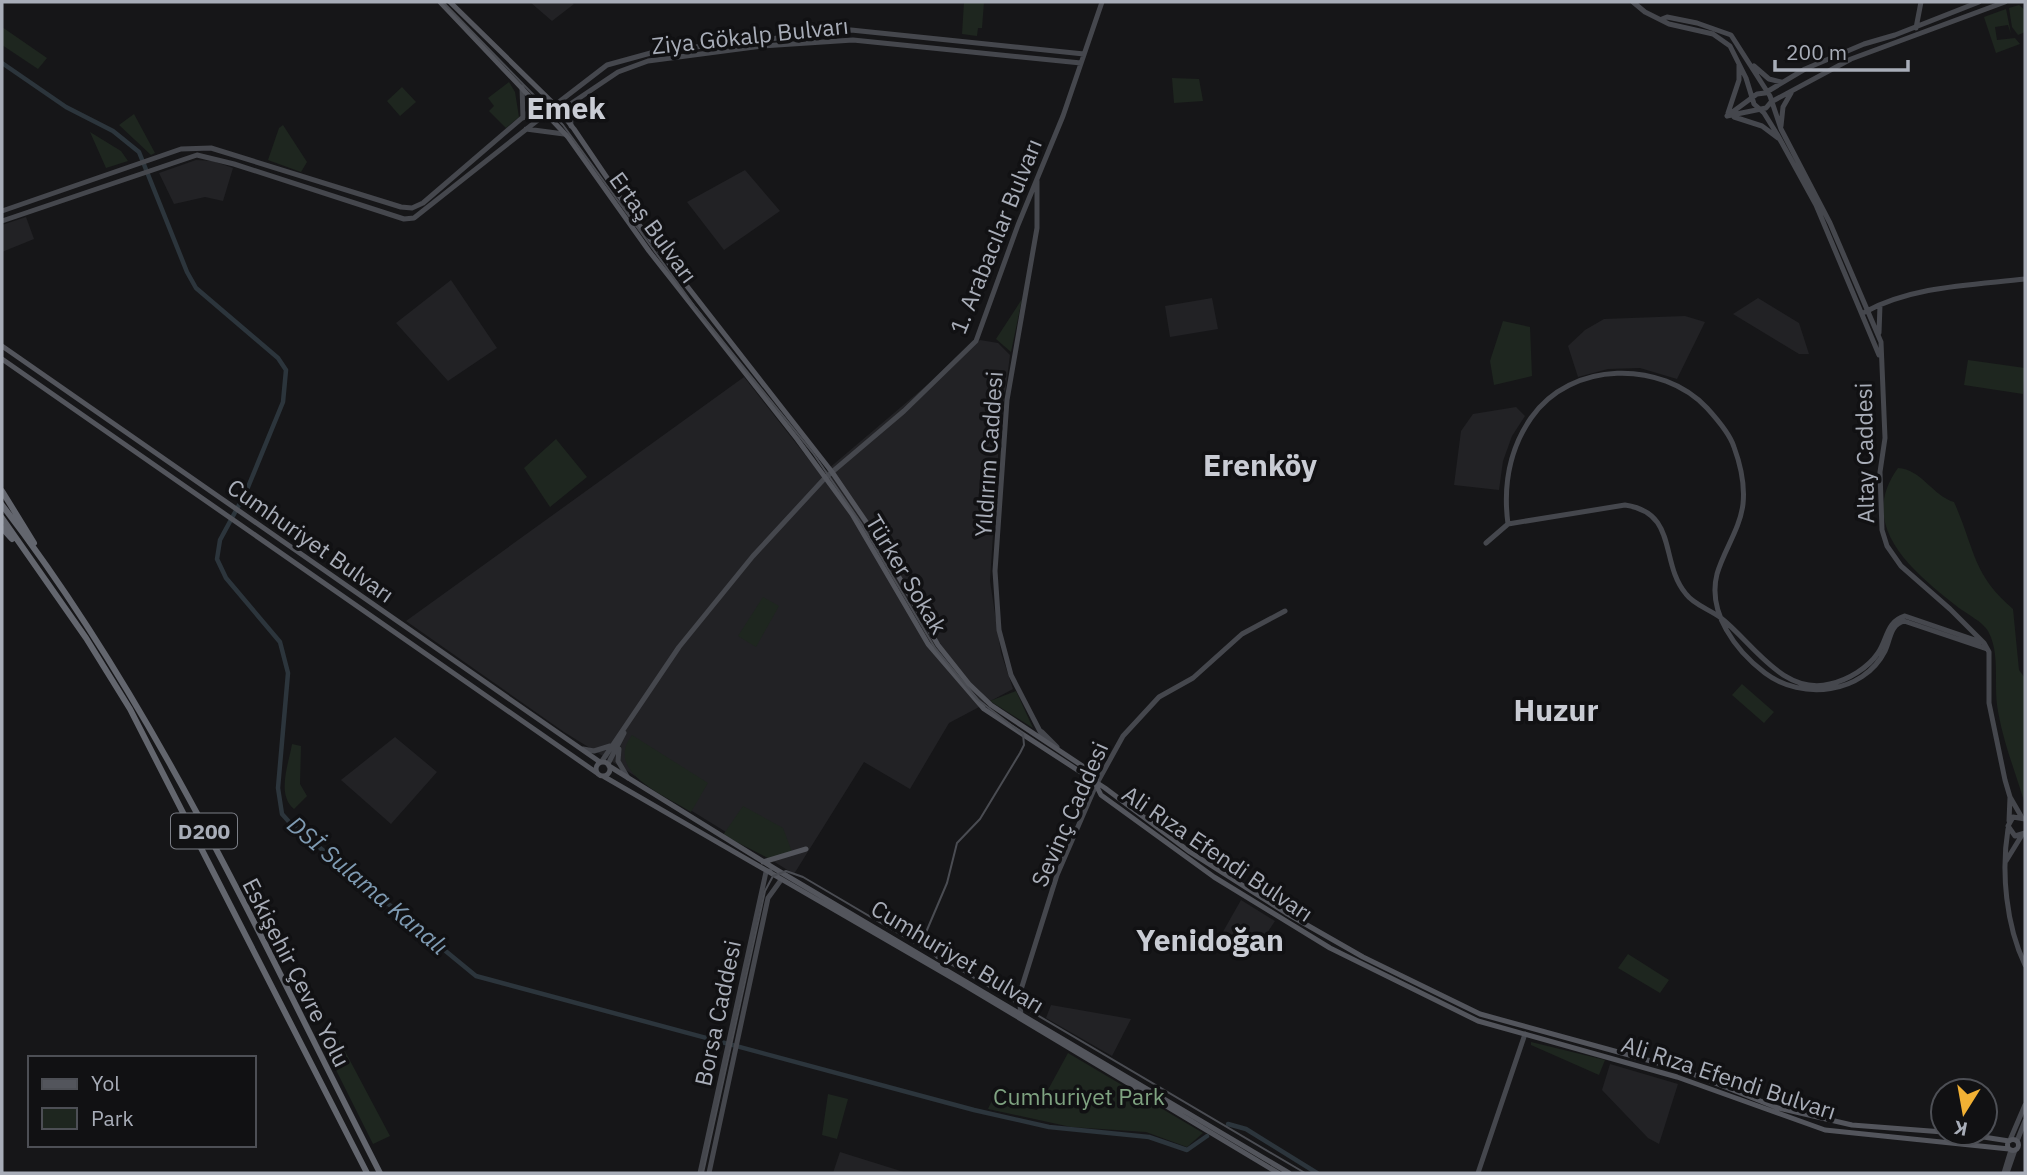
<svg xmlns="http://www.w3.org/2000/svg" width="2027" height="1175" font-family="'IBM Plex Sans',sans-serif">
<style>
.built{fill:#222225}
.green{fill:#1e261f}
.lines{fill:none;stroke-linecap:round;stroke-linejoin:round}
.canal{stroke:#2c353c;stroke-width:4.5}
.secondary{stroke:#45474d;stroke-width:5}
.primary{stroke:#53555c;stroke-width:5}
.highway{stroke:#63666e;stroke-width:6}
.tram{stroke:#4a4c52;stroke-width:2}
.labels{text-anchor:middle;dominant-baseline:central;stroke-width:7;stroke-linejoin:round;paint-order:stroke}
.shield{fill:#111113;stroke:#7b7e86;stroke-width:2}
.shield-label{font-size:21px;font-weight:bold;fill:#a8adb8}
.street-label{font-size:23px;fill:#a8adb8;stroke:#111113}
.park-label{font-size:23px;fill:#7fa381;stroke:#111113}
.water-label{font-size:24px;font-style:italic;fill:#7f9bb3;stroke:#111113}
.district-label{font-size:30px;font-weight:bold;fill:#c9ccd4;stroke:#111113}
</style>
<rect width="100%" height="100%" fill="#161618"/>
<path class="built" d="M530,2H571L574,4L552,21Z
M196,160L213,161L233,168L223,201L205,197L174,204L159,173Z
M745,170L780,211L724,250L687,202Z
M26,217L34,239L2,252V225Z
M451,280L497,348L448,381L396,323Z
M1212,298L1218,329L1170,337L1165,306Z
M1758,298L1799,323L1809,354H1799L1733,314Z
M1685,316L1705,322L1677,379L1640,368L1608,369L1578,377L1568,346L1585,330L1604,319Z
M980,340L998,343L1010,355L999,441L990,581L1001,653L1013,689L949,723L910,789L864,762L794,874L564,732L406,621L744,377L821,475Z
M1516,407L1525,416L1512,436L1503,461L1499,490L1454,485L1461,431L1473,414Z
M395,737L437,772L391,824L341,780Z
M1241,900L1275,921L1253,954L1220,937Z
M1051,1005L1131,1019L1112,1056L1046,1018Z
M1610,1064L1678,1084L1659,1144L1648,1138L1602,1090Z
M840,1152L888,1167L907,1173H833Z"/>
<path class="green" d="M964,2H984L982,28H978L977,36L962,34Z
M2019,5L2025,10V32L2018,35L2012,27L2009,8Z
M2006,9L2011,34L2008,25L1995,27L1997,40L2015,38L2020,44L1996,53L1984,17Z
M2,27L47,58L38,69L2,45Z
M1172,78L1199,79L1203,101L1174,103Z
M509,82L515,92L519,117L506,128L489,111L494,106L488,98Z
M402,87L416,102L400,116L387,101Z
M134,114L155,153L151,155L119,125Z
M283,125L307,162L301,172L268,160L279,128Z
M90,132L121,151L128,161L106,168Z
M1022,299L1011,352L996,339Z
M1503,321L1530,327L1532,376L1494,385L1490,361Z
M1968,360L2025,368L2023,394L1964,385Z
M556,439L587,477L550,507L524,468Z
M1898,468C1921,469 1933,496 1954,502C1975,549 1972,574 2013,609L2019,670L2025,678V804C2015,771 2002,739 1997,705C1994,682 2000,652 1988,631C1983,622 1967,614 1959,608C1916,574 1855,527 1898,468Z
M763,597L779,606L756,647L738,636Z
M1742,684L1774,712L1764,723L1732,695Z
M1016,691L1033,728L990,701Z
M632,735L708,783L691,812C663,794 604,772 632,735Z
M292,744L301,746L300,784L307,796L294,809C276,795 289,763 292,744Z
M743,806L783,828L792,852L772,860L723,835Z
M1628,954L1669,980L1660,993L1618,968Z
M338,1038L390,1136L373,1144L329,1056L330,1045Z
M1531,1042L1605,1060L1599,1075L1531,1045Z
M1068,1053L1203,1133L1187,1147L1146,1132L1071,1127L988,1109L992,1100L1037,1110Z
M828,1094L848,1099L837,1139L822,1135Z"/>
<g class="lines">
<path class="canal" d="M2,63L66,107L113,131L139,152L187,272L196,288L278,358L286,370L283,402L246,492L220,540L217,559L226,578L280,642L288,673L278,788L282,814L291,824L476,976L974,1110L1049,1127L1149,1137L1187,1150L1207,1136
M1228,1124L1246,1129L1317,1173"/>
<path class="secondary" d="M1633,2L1645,12L1669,24L1713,34L1730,46L1746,78L1754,104L1764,113L1777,134L1816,205L1879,355
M1662,19L1667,17L1697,23L1731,35L1770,96L1781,129L1830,223L1881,342L1885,438L1880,472L1882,530L1887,546L1901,566L1950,609L1984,643L1989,652V703L2005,780L2010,797L2021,816
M1916,28L1921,2
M1754,66L1769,79L1781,82
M522,87L523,118
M1728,113L1739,80V65
M1727,116L1766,108L1771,102L1851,59L2005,2
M1727,116L1757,94L1765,93L1805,69L1864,44L1895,35L1979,2
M1734,117L1762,126L1778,138
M571,126L570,108L574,103
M1781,126L1783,107L1791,93
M526,129L564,134
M1037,181V228L1007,400L995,571L999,630L1011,675L1044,739
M2,211L181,149L211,148L401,207L412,208L423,203L529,112L555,105L607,65L658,51L851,30L1084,54
M2,221L197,155L234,164L404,219L414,218L543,116L557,113L618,72L648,61L762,46L853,40L1081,63
M1865,312C1912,286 1972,285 2025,279
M1879,333L1880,305
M1508,524C1503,486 1509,450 1531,418C1571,360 1662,360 1707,408C1717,419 1730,434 1734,447C1741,466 1745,485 1743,504C1740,529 1724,550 1717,574C1707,613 1736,651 1765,673C1802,701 1863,694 1885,651C1891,639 1889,626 1904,621L1987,649
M1486,543L1508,524L1625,505C1679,513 1659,562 1686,594C1694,605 1711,610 1721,618C1752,642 1783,696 1830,684C1848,680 1868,668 1878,653C1888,638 1886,622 1905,616L1981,642
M1042,732L1057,747
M583,749L594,751L610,746
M619,749L618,761L628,778
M602,761L679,647L753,556L825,478L904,411L976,341L1018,225L1063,116L1102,2
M608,764L624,733
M2025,819L2013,817L2008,826L2015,836L2025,833
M2009,821L2010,797
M2008,829C2001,872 2006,925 2025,965
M2006,861L2022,835
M1021,1015L1019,996L1057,875L1096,785L1123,736L1159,697L1193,678L1242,634L1285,611
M2010,1140L2025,1105
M2017,1141L2025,1121
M700,1173L766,872L770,871
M709,1173L768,898L781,880
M1478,1173L1525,1034
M2004,1173L2011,1150
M2007,1173L2015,1150"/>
<path class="primary" d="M440,2L568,137L649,251L797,439L852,514L928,644L984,709L1105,788L1190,852L1286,913L1363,957L1480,1014L1680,1069L1778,1108L1852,1125L1943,1132
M450,2L555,105L574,129L637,222L832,472L873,532L938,645L969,684L991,705L1096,775V785L1101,795L1214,877L1330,948L1478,1021L1677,1077L1825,1130L2009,1149
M2,346L600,762
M2,359L597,773
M596 769a7 7 0 1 1 14 0a7 7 0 1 1-14 0Z
M609,766L777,870L1289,1173
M603,776L961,983L1278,1173
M763,862L806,849
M1958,1133L2009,1141
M2007.5 1145a5.5 5.5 0 1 1 11 0a5.5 5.5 0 1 1-11 0Z"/>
<path class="highway" d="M2,491L34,543
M2,505C158,708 264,946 380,1173
M2,518L86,638L130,709L367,1173
M2,528L12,539"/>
<path class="tram" d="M443,2L563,125L695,307L813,453L861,523L935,648L977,699L1023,734L1024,745L1020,753L980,819L957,843L947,883L924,937L926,946L937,958
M703,1173L765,891L773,876L786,871L803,877L1305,1173"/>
</g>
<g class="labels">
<rect class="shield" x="171" y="813.5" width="66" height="35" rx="5"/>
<g class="shield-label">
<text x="204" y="831">D200</text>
</g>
<g class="street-label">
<text transform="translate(750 35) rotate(-6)">Ziya Gökalp Bulvarı</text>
<text transform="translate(654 227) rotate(54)">Ertaş Bulvarı</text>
<text transform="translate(995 236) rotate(-68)">1. Arabacılar Bulvarı</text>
<text transform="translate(1864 453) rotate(-91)">Altay Caddesi</text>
<text transform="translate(988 454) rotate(-86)">Yıldırım Caddesi</text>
<text transform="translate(311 540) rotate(35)">Cumhuriyet Bulvarı</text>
<text transform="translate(907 574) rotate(59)">Türker Sokak</text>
<text transform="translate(1069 814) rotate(-66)">Sevinç Caddesi</text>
<text transform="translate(1218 853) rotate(34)">Ali Rıza Efendi Bulvarı</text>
<text transform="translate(958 956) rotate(31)">Cumhuriyet Bulvarı</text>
<text transform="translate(297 972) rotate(63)">Eskişehir Çevre Yolu</text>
<text transform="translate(717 1013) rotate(-78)">Borsa Caddesi</text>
<text transform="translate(1729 1077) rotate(18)">Ali Rıza Efendi Bulvarı</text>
</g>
<g class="park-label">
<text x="1079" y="1096">Cumhuriyet Park</text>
</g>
<g class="water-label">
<text transform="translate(368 885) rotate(40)">DSİ Sulama Kanalı</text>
</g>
<g class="district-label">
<text x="566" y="107">Emek</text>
<text x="1260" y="464">Erenköy</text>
<text x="1556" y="709">Huzur</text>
<text x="1210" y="939">Yenidoğan</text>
</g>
</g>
<rect width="2027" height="1175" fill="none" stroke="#a8adb8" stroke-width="7"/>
<rect x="28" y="1056" width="228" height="91" fill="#111113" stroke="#4d4f55" stroke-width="2"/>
<rect x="42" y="1079" width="35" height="10" fill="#53555c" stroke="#4d4f55" stroke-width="2"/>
<text x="91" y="1091" font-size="21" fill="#a8adb8">Yol</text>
<rect x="42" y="1108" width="35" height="21" fill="#1e261f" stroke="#4d4f55" stroke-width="2"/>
<text x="91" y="1126" font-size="21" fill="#a8adb8">Park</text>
<g transform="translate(1964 1112) rotate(191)"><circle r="33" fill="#111113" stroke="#4d4f55" stroke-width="2"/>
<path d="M0-5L12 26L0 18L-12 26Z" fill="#f2b134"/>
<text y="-10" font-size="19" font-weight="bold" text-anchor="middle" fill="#a8adb8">K</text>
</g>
<path d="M1775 60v10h133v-10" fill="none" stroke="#a8adb8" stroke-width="3.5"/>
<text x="1786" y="60" font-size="21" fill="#a8adb8" stroke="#111113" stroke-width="5" paint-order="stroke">200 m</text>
</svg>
